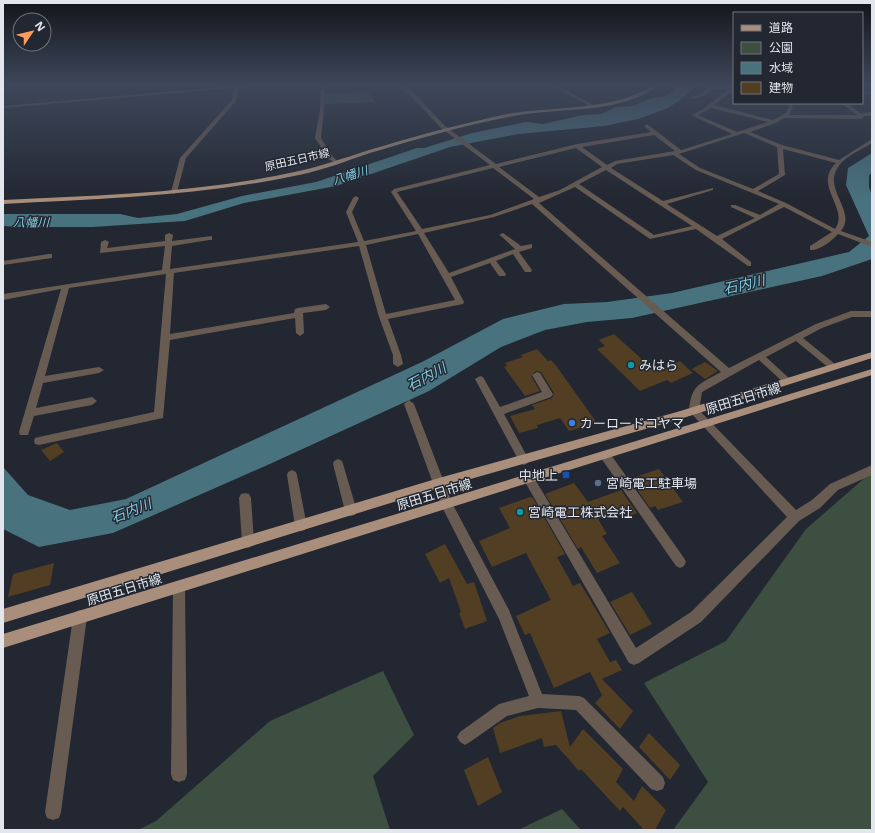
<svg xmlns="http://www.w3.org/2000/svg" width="875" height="833" font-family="'Open Sans','Noto Sans JP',sans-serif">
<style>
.green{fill:#3c4f41}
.water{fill:#48727e}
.building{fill:#523e23}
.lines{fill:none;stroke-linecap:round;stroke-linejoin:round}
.minor{fill:#685b52;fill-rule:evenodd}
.major{fill:#a98e7b;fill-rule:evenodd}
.culture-dot{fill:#0f9aa8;stroke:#222731;stroke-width:1.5}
.shop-dot{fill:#3f7fe0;stroke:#222731;stroke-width:1.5}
.transit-dot{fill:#1a4fb4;stroke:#222731;stroke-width:1.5}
.service-dot{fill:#5c6f8a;stroke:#222731;stroke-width:1.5}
.labels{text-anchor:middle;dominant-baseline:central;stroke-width:3;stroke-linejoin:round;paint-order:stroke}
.far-street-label{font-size:11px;fill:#e3e7ed;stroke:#222731}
.far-water-label{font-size:12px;font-style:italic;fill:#81cce1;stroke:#222731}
.poi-label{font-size:13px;fill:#e3e7ed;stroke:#222731;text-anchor:start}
.street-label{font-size:13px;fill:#e3e7ed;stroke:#222731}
.water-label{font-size:14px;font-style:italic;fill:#81cce1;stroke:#222731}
</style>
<rect width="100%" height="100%" fill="#222731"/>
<path class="green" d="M367,91L375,102L325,104V94Z
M872,474V830H673L708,782L644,683L726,641L806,529L868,475Z
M383,671L414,735L373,776L390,830H138L156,821L270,721Z
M562,809L581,830H518Z"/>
<path class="water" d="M678,84H696V86L683,98L668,108L638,119L604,126L518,134L450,147L336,186L244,203L185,221L93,227H19L3,226V214H120L138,218L177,214L242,196L316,182L417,148H424L472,133L526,122L543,124L583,115L601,114L616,107L633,106L652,98L663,97L672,92Z
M872,153V173L869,175V187L872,196V259L822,276L632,318L587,322L545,330L501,347L429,391L272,463L113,533L39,547L3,529V467L28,495L70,510L126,499L422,362L503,319L564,304L607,302L672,293L849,252L869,236L846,185L848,168Z"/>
<path class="building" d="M614,334L655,371L680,361L693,373L671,383L667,380L640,391L597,349L605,346L599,340Z
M537,349L548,361L551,360L557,367L597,423L569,431L560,418L537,425L538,428L519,433L510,416L535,409L532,405L552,398L554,393L541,372L536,371L531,376L540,391L525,396L504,367L507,366L505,363L523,357L521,355Z
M705,362L718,371L705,379L692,369Z
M57,443L64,452L50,461L41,450Z
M659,469L683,502L658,510L655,506L650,508L634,485L639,483L635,477Z
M574,483L588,502L621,490L637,513L625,518L619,511L598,519L607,534L602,536L620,563L597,573L581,547L578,549L545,494Z
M530,497L533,498L565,554L557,557L573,586L580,583L610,633L597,639L610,662L616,660L622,670L602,679L633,711L620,729L595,703L602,695L590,672L554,688L530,633L525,635L516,616L551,600L526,553L492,567L479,541L510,528L499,508Z
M445,544L467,584L474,582L487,621L465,629L459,613L461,612L449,578L440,583L425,554Z
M54,563L50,585L8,597L13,574Z
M632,592L652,624L630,635L610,602Z
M561,711L570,747L583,729L623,769L616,782L634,801L642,786L666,810L655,830H644L623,807L620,811L581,769L579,771L556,745L544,747L542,738L500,753L493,728L500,723L520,716Z
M649,733L680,765L670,780L639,747Z
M488,757L502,792L478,806L464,770Z"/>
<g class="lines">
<path class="minor" d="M233,84H271L238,88V94L236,101L186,158L177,192L174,194L171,192L180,158L232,100L233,88L3,108V106L233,86Z
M321,84H325L324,109L321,138L333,157L340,163L337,165L329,159L315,138L320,109Z
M393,84H399L413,92L445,126L496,164L577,144L651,132L644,126L647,124L681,150L732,134L691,115L703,109L729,89H713L704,96L692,99L690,98L700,94L710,87H734V90L714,105L773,120L786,113L789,107L787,103H791L793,107L789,115H857L841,103H846L860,113L872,112V116H864L862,119L784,118L776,123L750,132L782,145L839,160L872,139V143C861,150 843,157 837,169C824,190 857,212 841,231L872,242V247L838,234C832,241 819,251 810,250V246L832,232L784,207L722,239L751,262V266H748L696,229L650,239L575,187L539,203L729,368L816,324L851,311H872V317H852L822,328L803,338L835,364L837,366L835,368H829L796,341L766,357L790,379L792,381L790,383H784L759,360L702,392L699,410L796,510L812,500L830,484L872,465V475L838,490L820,508L799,521L701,622L639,663L634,665L629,663L525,482L523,479L525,476L529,474L533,476L636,648L691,612L787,517L689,411C691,384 700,384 721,372L532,204L494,217L424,233L449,273L515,249L501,236L499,235L503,233L521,246L532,244V248L519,252L532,270L531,272H525L513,254L496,261L506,274L505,276H499L490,263L451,277L464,302L463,304L388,319L401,355L403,364L398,367L393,364V355L379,317L359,246L174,273L170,334L294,313L295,309L298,308L326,304L330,307L326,310L303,313L304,333L300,336L296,333L295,318L170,340L163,418L39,445L35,444L34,441L35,438L39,437L154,412L166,274L69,288L45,376L99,367L104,370L99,373L43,383L36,408L92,397L97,401L92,405L34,416L28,435H20L19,432L61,289L3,300V294L162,270L165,246L100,253L101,242L105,240L109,242L107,248L165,241V235L169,233L173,235L172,241L212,236V240H209L172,246L170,269L358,242L346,212L353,198L356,196L359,198L352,212L364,241L416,231L391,192L394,189L490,165L441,128L409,94ZM711,108L768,122L737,132L698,115ZM744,133L777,147L779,174L753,189L700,168L679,154ZM654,135L675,151L615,161L607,165L582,147ZM576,148L602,167L560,190L539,197L499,167ZM783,149L836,163C812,186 850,208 835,229L786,203L758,191L785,175ZM673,155L696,170L779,204L760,215L735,205H731V207L755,218L717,236L667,204L713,190V188L663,201L611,168L617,164ZM493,168L534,199L490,215L422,229L397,192ZM606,170L692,226L654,235L579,184ZM418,234L455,300L386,314L366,245Z
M549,84H555L595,106L591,107Z
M862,91L872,92V94L862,93Z
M49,254H52V258L3,265V261Z
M537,372L540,373L551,391L553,394L551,397L504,414L529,460L528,463L524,465L520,463L475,379L480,376L483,377L500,407L542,392L532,375Z
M409,400L414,404L452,503L509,610L542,694L579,696L584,698L663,777L665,783L663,789L657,791L651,789L576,710L538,708L507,716L470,742L465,745L460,742L457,737L460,732L499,704L529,696L499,619L441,505L404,404Z
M605,451L609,452L684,558L686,562L684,566L680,568L676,566L601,458L600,455L601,452Z
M338,459L342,461L343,464L357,511L355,515L351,516L347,515L345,511L333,464L334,461Z
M292,470L296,472L297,475L307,526L305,530L301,531L297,530L295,526L287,475L288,472Z
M245,493L249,494L251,498L254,542L252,546L248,548L244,546L242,542L239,498L241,494Z
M179,581L184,582L185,587L187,774L185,780L179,782L173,780L171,774L173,587L174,582Z
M80,610L85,612L87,617L61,812L59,818L53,820L47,818L45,812L73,617L75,612Z"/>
<path class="major" d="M655,84H660C623,115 559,107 514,116C465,125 417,139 370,153C346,161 323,170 299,175C201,196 102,199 3,204V200C102,195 201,193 299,171C322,166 344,158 366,151C411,137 456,125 502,115C552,105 611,113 655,84Z
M872,352V358L677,420L439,488L3,623V609L439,478L677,412Z
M872,369V375L3,648V634Z"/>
</g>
<linearGradient id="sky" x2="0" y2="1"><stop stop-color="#13151b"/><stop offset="0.42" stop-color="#3e475a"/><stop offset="1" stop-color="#3e475a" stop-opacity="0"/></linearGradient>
<rect width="875" height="201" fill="url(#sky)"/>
<g class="culture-dot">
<circle cx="631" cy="365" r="4"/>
<circle cx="520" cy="512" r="4"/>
</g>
<circle class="shop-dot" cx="572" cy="423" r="4"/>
<rect class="transit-dot" x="562" y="471" width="8" height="8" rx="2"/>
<circle class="service-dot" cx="598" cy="483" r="4"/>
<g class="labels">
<g class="far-street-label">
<text transform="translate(297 159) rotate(-13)">原田五日市線</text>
</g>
<g class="far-water-label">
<text transform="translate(350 175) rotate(-17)">八幡川</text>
<text transform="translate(31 222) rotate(1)">八幡川</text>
</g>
<g class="poi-label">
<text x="639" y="365">みはら</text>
<text x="580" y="423">カーロードコヤマ</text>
<text x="558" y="475" text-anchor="end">中地上</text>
<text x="606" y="483">宮崎電工駐車場</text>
<text x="528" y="512">宮崎電工株式会社</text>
</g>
<g class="street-label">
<text transform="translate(743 398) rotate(-17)">原田五日市線</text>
<text transform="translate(434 494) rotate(-17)">原田五日市線</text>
<text transform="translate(124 589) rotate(-17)">原田五日市線</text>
</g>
<g class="water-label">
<text transform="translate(744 284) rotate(-13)">石内川</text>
<text transform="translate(426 376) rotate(-28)">石内川</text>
<text transform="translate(131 510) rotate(-22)">石内川</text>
</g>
</g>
<rect width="875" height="833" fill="none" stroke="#e3e7ed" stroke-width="8"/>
<rect x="733" y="12" width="130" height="92" fill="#222731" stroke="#6f747c"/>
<rect x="741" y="25" width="20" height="6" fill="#a98e7b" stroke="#6f747c"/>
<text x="769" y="32" font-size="12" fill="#e3e7ed">道路</text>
<rect x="741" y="42" width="20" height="12" fill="#3c4f41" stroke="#6f747c"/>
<text x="769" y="52" font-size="12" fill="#e3e7ed">公園</text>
<rect x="741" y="62" width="20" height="12" fill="#48727e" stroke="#6f747c"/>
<text x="769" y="72" font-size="12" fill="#e3e7ed">水域</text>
<rect x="741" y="82" width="20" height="12" fill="#523e23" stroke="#6f747c"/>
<text x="769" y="92" font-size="12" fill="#e3e7ed">建物</text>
<g transform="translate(32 32) rotate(55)"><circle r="19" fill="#222731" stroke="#6f747c"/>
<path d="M0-3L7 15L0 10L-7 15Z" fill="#ff9b5b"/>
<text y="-6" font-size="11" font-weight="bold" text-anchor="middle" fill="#e3e7ed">N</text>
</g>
</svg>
